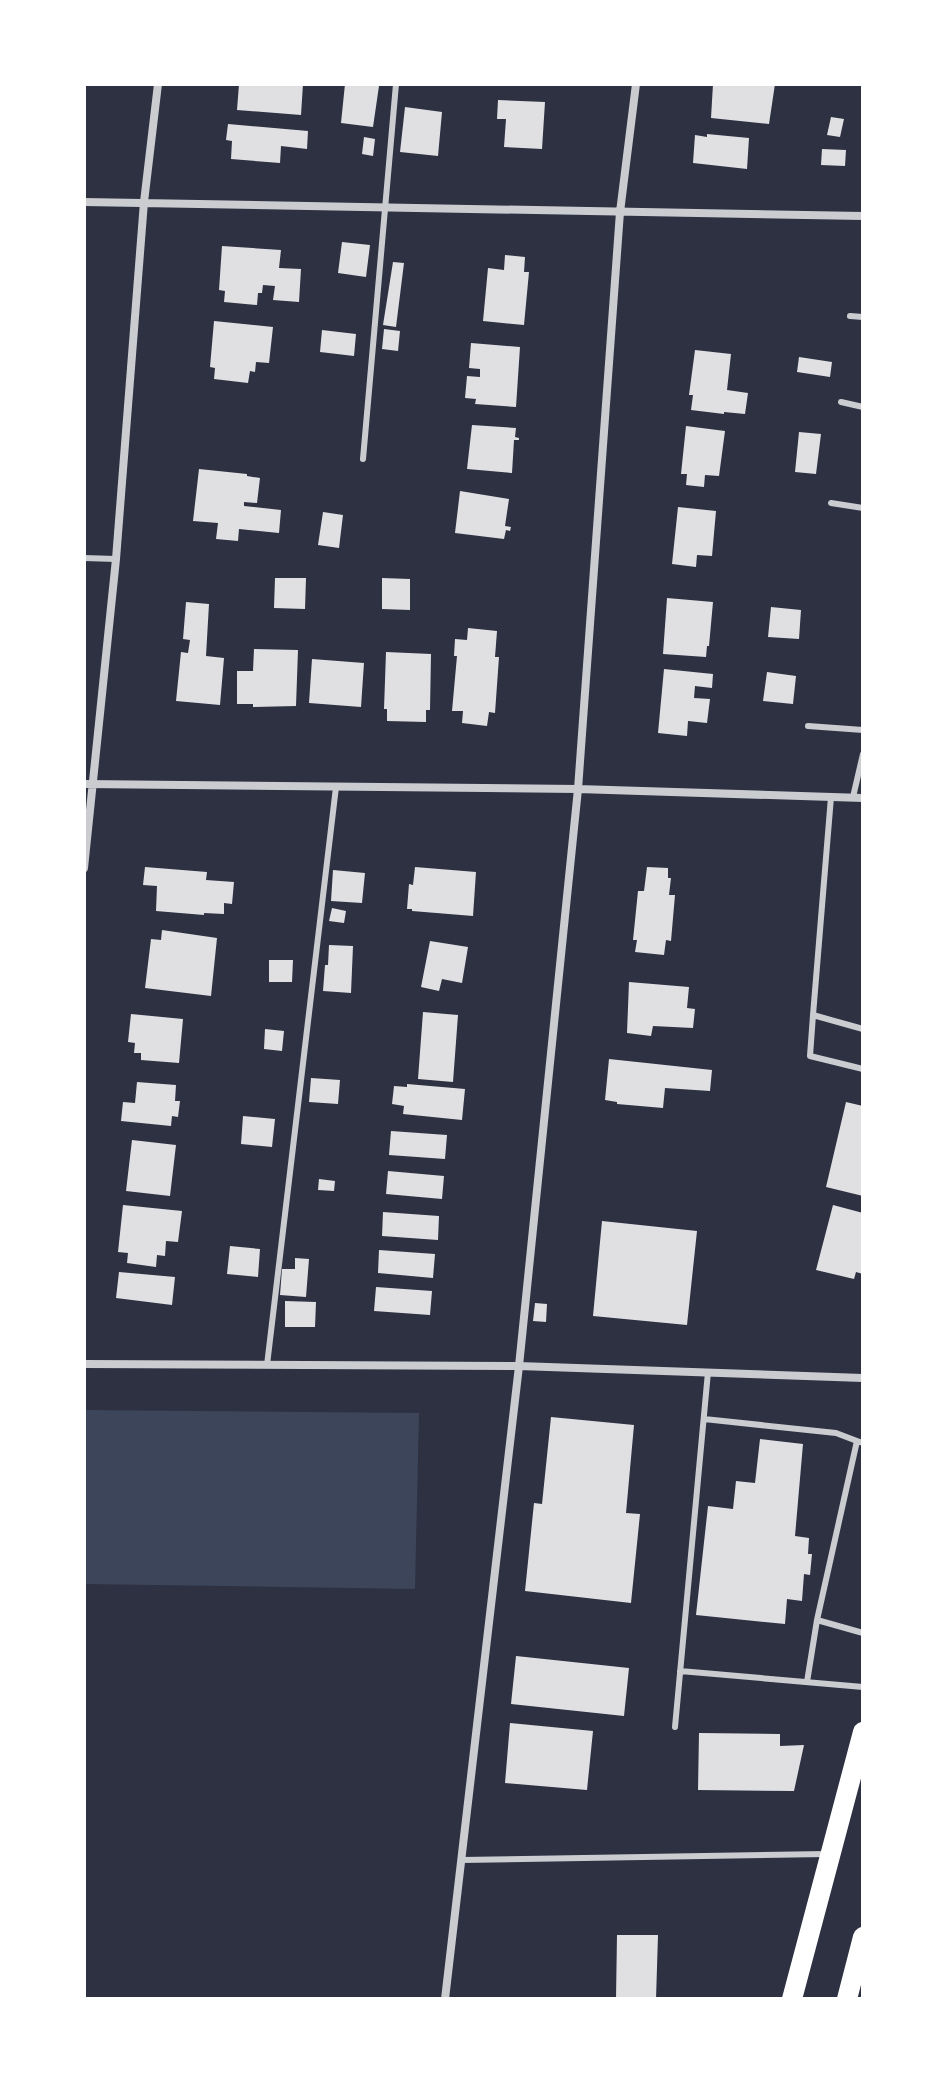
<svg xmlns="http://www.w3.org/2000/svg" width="947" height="2083" font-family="'Source Serif 4',serif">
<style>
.green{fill:#3c4559}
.building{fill:#e0e0e3}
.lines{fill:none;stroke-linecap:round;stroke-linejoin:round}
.service{stroke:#caccd0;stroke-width:6}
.minor{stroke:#caccd0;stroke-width:8}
.primary{stroke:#fff;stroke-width:20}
</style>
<rect width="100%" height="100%" fill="#2d3142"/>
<path class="green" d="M84,1410L419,1413L415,1589L84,1584Z"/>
<path class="building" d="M239,84H303L301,115L237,110Z
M345,84L379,86L373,127L341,123Z
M713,84H775L769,124L711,118Z
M498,100L545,102L542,149L504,147L506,119H497Z
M405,107L442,112L438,156L400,152Z
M831,117L844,119L840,137L827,135Z
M228,124L308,131L307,149L281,146L280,163L231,159L232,141L226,140Z
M707,134L749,138L747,169L693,163L695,135L707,137Z
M364,137L375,139L373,156L362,154Z
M822,149L846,150L845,166L821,165Z
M342,242L370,245L366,277L338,273Z
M222,246L281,250L279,268L301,269L299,302L273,300L275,286L263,285L262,293H258L257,305L224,302L225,291L219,290Z
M505,255L525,257L524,272H529L524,325L483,321L488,268L504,270Z
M393,262L404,263L396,327L383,325Z
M214,321L273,327L269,363L256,362L255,372L250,371L248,383L214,379L215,368L210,367Z
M384,329L400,331L398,351L382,349Z
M322,330L356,334L354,356L320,352Z
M471,343L520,347L516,407L475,404L476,399L465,398L467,376L480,377V369L469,368Z
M695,350L731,354L727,390L748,393L745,414L724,412V414L691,410L693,395H689Z
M799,357L832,362L830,377L797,372Z
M472,425L516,428L515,437L519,438V440H514L512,473L467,469Z
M686,426L725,431L719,476L705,475L704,487L686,485L687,474H681Z
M799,432L821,434L816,474L795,472Z
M199,469L247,474V476L260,478L257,503L244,502V506L281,510L279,533L239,529L238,541L216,539L218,523L193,521Z
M460,491L509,499L505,526L511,527L510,531L506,530L504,539L455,533Z
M678,507L716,511L712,556L697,555L696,567L672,564Z
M323,512L343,515L339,548L318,545Z
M275,578H306L305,609L274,608Z
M382,578L410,579V610L382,609Z
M667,598L713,602L709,646H707L706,657L663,654Z
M186,602L209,604L206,656L224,658L220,705L176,701L181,652L188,653L190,640L183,639Z
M771,607L801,610L799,639L768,637Z
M468,628L497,631L495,657H499L495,713L489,712L487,726L462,723L463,711H452L457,656H454L455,639L467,640Z
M254,649L298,650L296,706L253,707V704H237V671H253Z
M386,652L431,654L430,710H426V722L387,721V709H384Z
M312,659L364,663L361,707L309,703Z
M664,669L713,674L712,688L695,686L694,698L710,699L707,723L688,721L687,736L658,733Z
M767,672L796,676L793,704L763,701Z
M145,867L207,872L206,880L234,882L232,904L224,903V914L204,913V915L156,911L157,886L143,885Z
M415,867L476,872L473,916L412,911V909H407L409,884L413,885Z
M647,867L668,868V878H671L669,895H675L671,941L666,940L664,955L635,952L637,940H633L638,891H644Z
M333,870L365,873L362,903L331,901Z
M332,908L346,911L344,923L329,921Z
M162,930L217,938L211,996L145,988L151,939L161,940Z
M430,941L468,947L462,983L442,979L439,991L421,987Z
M329,945L353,946L351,993L323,991L325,965H328Z
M269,960H293L292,982H269Z
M629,982L689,987L687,1008L695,1009L693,1028L653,1026L651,1036L627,1033Z
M423,1012L458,1015L453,1082L418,1079Z
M131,1014L183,1019L179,1063L141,1060V1053H134L135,1043L128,1042Z
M265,1029L284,1031L282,1051L264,1049Z
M609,1059L712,1070L710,1091L665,1088L663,1108L617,1104V1102L605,1100Z
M311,1078L340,1080L338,1104L309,1102Z
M137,1082L176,1085L175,1101H180L178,1117L172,1116L171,1126L121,1121L123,1102L135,1103Z
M407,1084L465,1089L462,1120L403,1114L404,1106L392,1104L394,1086L407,1087Z
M846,1102L863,1106V1196L826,1187Z
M243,1116L275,1119L272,1147L241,1144Z
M391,1131L447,1135L445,1159L389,1155Z
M132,1140L176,1145L170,1196L126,1191Z
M388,1171L444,1176L442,1199L386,1194Z
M319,1179L335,1181L334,1191L318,1190Z
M123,1205L182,1211L178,1242L166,1241L165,1256L157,1255L156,1267L127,1263L128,1253L118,1252Z
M833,1205L863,1213V1274L856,1272L854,1279L816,1270Z
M383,1212L439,1216L438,1240L382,1236Z
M602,1221L697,1231L687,1325L593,1316Z
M230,1246L260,1249L258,1277L227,1274Z
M379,1250L435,1254L433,1278L378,1273Z
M295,1258L309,1259L306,1297L280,1295L282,1269H295Z
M119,1272L175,1277L172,1305L116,1298Z
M376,1287L432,1291L430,1315L374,1311Z
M285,1301L316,1302L315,1327H285Z
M535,1303L547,1304L546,1322L533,1321Z
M551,1417L634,1425L626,1513L640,1514L631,1603L525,1591L534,1503L542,1504Z
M760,1439L803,1444L795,1536L809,1538L808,1554H812L810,1575L804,1574L802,1601L787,1599L785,1624L696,1615L708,1506L733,1509L736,1481L755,1483Z
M516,1656L629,1668L624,1716L511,1704Z
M510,1723L593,1731L587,1790L505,1783Z
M699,1733L780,1734V1746L804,1745L794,1791L698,1790Z
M617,1935H658L656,1999H616Z"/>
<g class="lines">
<path class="service" d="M850,316L863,317
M841,402L863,407
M363,459L396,84
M831,503L863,508
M84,558L116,559
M808,726L863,730
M853,797L863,754
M813,1015L831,797
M863,1029L813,1015L810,1056L863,1069
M267,1365L336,787
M704,1419L836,1433L857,1441
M863,1443L857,1441L817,1620L863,1633
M680,1671L863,1687
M807,1682L817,1620
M675,1727L708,1372
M461,1860L826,1854"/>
<path class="minor" d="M84,202L863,216
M84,784L578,789L863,798
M84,868L116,559L144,202L158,84
M84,1364L519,1366L863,1378
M445,1999L519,1366L578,789L620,212L636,84"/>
<path class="primary" d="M792,1999L863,1732
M847,1999L863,1937"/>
</g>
<rect width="947" height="2083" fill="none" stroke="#ffffff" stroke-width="172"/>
</svg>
